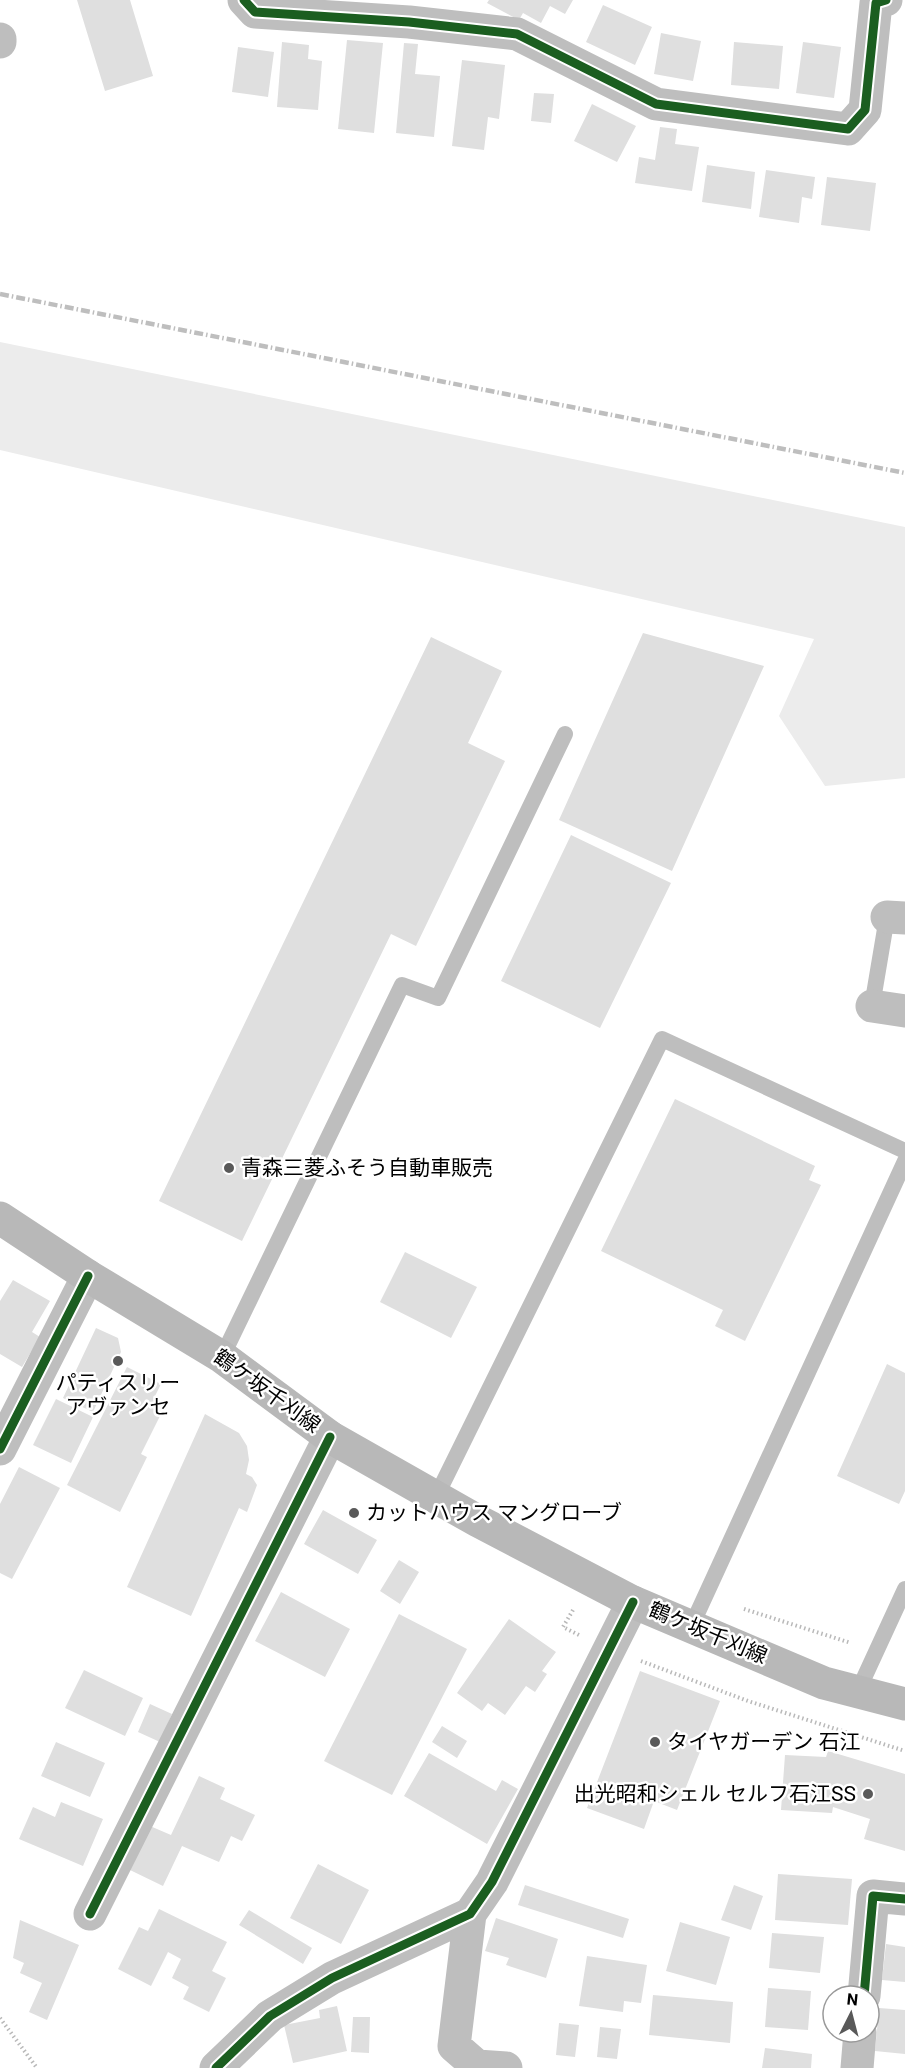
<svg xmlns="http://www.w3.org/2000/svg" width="905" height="2068" font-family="Roboto,'Noto Sans JP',sans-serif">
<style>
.green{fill:#ececec}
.building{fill:#dfdfdf}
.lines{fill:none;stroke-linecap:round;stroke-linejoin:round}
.path{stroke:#b9b9b9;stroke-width:4;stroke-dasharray:1.5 3;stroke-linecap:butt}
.lane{stroke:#bebebe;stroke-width:16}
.street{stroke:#bebebe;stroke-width:33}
.secondary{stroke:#b8b8b8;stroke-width:33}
.rail{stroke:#bebebe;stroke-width:4.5;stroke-dasharray:9 3 1.5 3;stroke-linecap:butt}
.cycleway-casing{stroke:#fff;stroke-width:13}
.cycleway{stroke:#1b5e20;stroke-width:9}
.poi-dot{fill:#595959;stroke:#fff;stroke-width:2}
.labels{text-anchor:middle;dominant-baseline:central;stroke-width:5;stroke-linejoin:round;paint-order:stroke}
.poi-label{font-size:21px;fill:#000;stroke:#fff;text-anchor:start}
.street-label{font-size:21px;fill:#000;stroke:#fff}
</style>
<rect width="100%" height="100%" fill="#fff"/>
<path class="green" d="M0,342L905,527V778L825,786L779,716L814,639L0,450Z"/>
<path class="building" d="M77,0H130L153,76L105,91Z
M489,0H573L565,14L550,6L541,23L523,13L519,20L487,3Z
M603,5L652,27L635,65L586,42Z
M661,33L701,41L693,81L654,74Z
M347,40L383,43L374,133L338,129Z
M282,42L309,45L308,59L322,61L318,110L277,107Z
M734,42L783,46L779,89L731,85Z
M803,42L841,47L834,98L796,93Z
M404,43L418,44L415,74L440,76L434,137L396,133Z
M238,47L274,52L268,97L232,92Z
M462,60L505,65L499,119L488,117L484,150L452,146Z
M534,93L554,94L551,123L531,121Z
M592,104L636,126L617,162L574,141Z
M660,127L677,129L675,144L699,147L692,191L635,183L639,157L655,160Z
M707,165L755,172L751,209L702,202Z
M766,170L815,177L812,199L802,197L799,223L759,217Z
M827,177L876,183L870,231L821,225Z
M643,633L764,666L672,871L559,820Z
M431,637L502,671L468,743L505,761L416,946L391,934L242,1241L159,1201Z
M571,835L671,883L600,1028L501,981Z
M675,1099L815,1166L809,1180L821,1185L745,1341L715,1326L723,1310L601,1251Z
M405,1252L477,1287L451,1338L380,1302Z
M13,1280L50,1301L32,1332L40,1337L22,1367L0,1354V1301Z
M96,1328L118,1338L121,1352L93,1412L63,1398Z
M887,1364L905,1373V1491L899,1504L837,1476Z
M127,1367L161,1384L153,1400L165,1406L141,1454L147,1457L120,1512L67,1485Z
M56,1399L93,1417L71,1463L33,1445Z
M205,1414L239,1433L247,1446L249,1460L246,1474L252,1477L257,1485L247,1512L239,1508L191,1616L127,1587Z
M19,1467L60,1488L12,1579L0,1573V1504Z
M323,1510L377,1540L358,1574L304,1544Z
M399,1560L419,1572L400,1604L380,1591Z
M281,1592L350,1629L325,1677L255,1641Z
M399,1614L467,1649L392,1795L324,1761Z
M509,1619L556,1652L542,1671L547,1674L535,1692L526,1686L505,1715L488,1703L482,1711L457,1693Z
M84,1670L143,1698L125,1736L65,1708Z
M640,1671L720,1701L677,1810L654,1801L644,1829L587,1808Z
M150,1704L172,1714L160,1742L138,1732Z
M442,1726L467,1741L457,1758L432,1742Z
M56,1742L105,1763L90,1797L41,1776Z
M828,1751L905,1774V1851L864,1839L870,1819L833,1807L832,1813L781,1810L785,1755L826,1757Z
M429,1753L496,1791L502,1780L518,1789L487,1844L404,1796Z
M199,1776L225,1788L220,1799L255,1815L242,1841L231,1836L219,1862L182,1846L163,1886L130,1870L150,1826L171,1835Z
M61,1802L103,1819L83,1866L19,1839L33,1807L55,1817Z
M318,1864L369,1890L341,1944L290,1918Z
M778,1874L852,1879L848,1925L775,1920Z
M525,1885L629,1919L623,1938L518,1905Z
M734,1885L763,1896L751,1930L721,1920Z
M159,1909L227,1942L212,1971L226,1978L209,2012L183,1999L189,1987L172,1978L181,1959L168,1952L151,1986L118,1969L139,1927L148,1931Z
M249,1910L312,1948L303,1964L239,1925Z
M496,1918L558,1939L546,1978L506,1965L509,1958L485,1951Z
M20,1920L79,1945L47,2020L29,2012L42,1983L20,1973L24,1963L13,1958Z
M680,1922L730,1937L716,1985L666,1971Z
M772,1933L824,1937L820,1973L769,1968Z
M886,1944L905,1947V1982L882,1980Z
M587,1956L647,1965L641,2003L624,2001L623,2012L579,2006Z
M768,1988L811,1991L808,2030L765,2027Z
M653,1995L733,2002L730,2043L649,2035Z
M337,2006L347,2051L293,2063L284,2025L320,2018L319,2010Z
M879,2008L905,2010V2054L875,2051Z
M353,2017H370L369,2053L351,2052Z
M559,2023L579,2025L575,2057L556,2055Z
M600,2027L621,2029L617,2059L597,2057Z
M765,2048L812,2054L811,2068H762Z"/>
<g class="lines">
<path class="path" d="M744,1609L851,1643
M573,1610L563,1627L579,1635
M641,1661L748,1701L905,1751
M0,2018L37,2068"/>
<path class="lane" d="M872,1006L887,917
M222,1357L402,985L438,998L565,734
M436,1497L662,1039L905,1151
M691,1627L905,1161
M858,1691L905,1589"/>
<path class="street" d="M244,0L255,12L409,22L517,34L656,104L848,129L865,110L876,3L886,0
M0,39V42
M887,917L905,918
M872,1006L905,1011
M0,1449L88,1276
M90,1914L330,1437
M470,1914L454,2046L477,2066L506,2068
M864,1996L873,1896L905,1899
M216,2068L270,2016L332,1978L470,1914L492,1882L633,1602
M857,2068L860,2032"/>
<path class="secondary" d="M0,1218L88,1276L222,1357L330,1437L478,1521L633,1602L824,1683L905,1704"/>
<path class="rail" d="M0,294L905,473"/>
<g class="cycleway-casing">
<path id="cycleway" d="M244,0L255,12L409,22L517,34L656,104L848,129L865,110L876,3L886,0
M0,1449L88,1276
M90,1914L330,1437
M864,1996L873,1896L905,1899
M216,2068L270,2016L332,1978L470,1914L492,1882L633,1602"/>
</g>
<use href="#cycleway" class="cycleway"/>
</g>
<g class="poi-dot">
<circle cx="229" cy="1168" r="6"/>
<circle cx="118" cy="1361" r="6"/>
<circle cx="354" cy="1513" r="6"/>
<circle cx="655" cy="1742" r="6"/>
<circle cx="868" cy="1794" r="6"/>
</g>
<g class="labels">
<g class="poi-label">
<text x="241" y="1168">青森三菱ふそう自動車販売</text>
<text x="118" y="1383" text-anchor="middle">パティスリー<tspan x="118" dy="24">アヴァンセ</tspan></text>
<text x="366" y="1513">カットハウス マングローブ</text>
<text x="667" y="1742">タイヤガーデン 石江</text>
<text x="856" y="1794" text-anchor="end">出光昭和シェル セルフ石江SS</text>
</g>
<g class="street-label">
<text transform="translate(267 1391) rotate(36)">鶴ケ坂千刈線</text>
<text transform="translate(708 1633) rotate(23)">鶴ケ坂千刈線</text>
</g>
</g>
<g transform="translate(851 2014) rotate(6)"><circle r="28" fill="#ffffff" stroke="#999999" stroke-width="1.5"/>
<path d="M0-4.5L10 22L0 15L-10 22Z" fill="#595959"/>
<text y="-9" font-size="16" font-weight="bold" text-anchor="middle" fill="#000000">N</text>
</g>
</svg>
